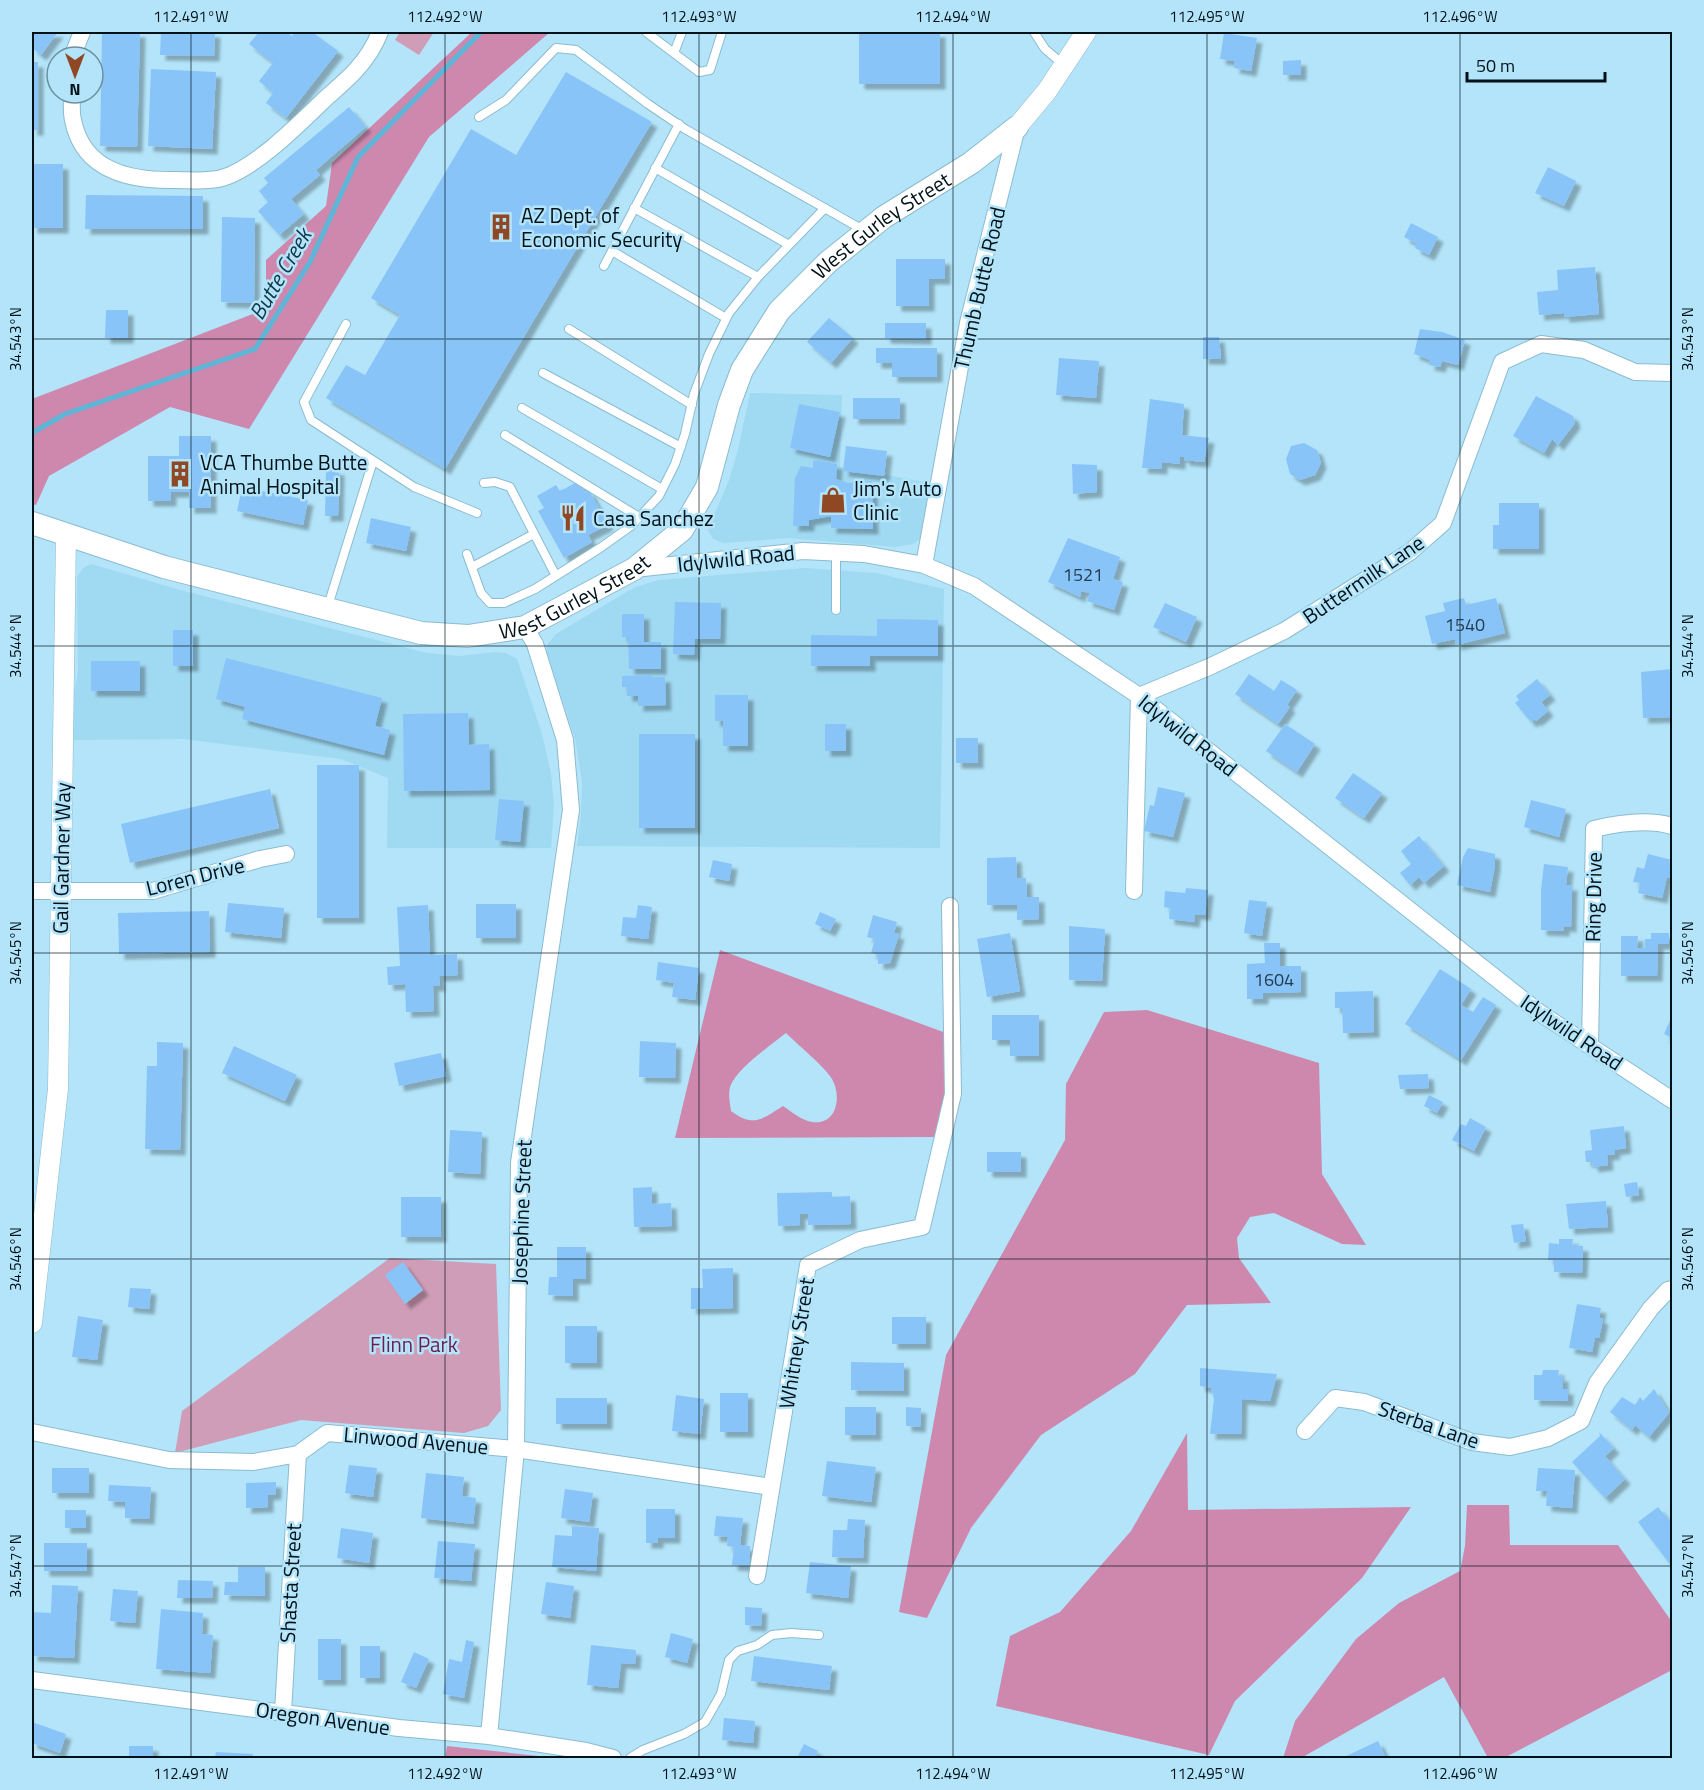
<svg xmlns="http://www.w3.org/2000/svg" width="1704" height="1790" font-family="'Titillium Web',sans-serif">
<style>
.built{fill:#a0d9f2}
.green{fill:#cf9db7}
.forest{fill:#ce88ae;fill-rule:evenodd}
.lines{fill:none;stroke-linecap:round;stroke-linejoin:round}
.stream{stroke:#5db5d7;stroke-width:5}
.building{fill:#89c4f9;filter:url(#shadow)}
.service-casing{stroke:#8bbbcf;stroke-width:10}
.minor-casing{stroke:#8bbbcf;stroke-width:18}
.tertiary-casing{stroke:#8bbbcf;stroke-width:21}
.secondary-casing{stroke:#8bbbcf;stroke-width:24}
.service{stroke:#fff;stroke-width:8}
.minor{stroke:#fff;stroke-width:16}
.tertiary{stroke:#fff;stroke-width:20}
.secondary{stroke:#fff;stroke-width:22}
.ticks{fill:none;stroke:#011118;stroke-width:1.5;stroke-opacity:0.45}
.labels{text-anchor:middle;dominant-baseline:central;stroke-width:5;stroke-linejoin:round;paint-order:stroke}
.number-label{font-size:18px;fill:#233e50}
.poi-label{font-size:21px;fill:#011118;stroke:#b3e4f9;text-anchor:start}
.street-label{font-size:21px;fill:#011118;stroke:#b3e4f9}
.park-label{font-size:21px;fill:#6f1d50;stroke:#b3e4f9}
.water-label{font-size:22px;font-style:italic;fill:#0f3746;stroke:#b3e4f9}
.neatline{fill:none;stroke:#011118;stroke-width:2}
.ticks-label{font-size:15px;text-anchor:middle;fill:#011118}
</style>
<defs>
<filter id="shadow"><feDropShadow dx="5.5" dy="5.5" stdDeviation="1.5" flood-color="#0004"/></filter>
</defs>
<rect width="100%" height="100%" fill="#b3e4f9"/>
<path class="built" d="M750,393L842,395L840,467L931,483L920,539L913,544L895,547L788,538L724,543L713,539L708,530L729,480L738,450Z
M91,564L184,591L427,653L459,656L495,652L506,653L517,659L542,734L551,774L554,805L551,848H387L388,778L341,759L183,739L73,740V697L78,672L77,577L83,568Z
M805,568L876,573L944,589L940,848L577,846L581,815L582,781L575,739L547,653V645L556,634L635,587L659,580Z"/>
<path class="green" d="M400,32H434L419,55L395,40Z
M390,1258L496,1264L501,1410L488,1426L464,1433L301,1420L175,1453L182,1411Z"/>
<path class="forest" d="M472,32H550L429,137L249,429L170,407L49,476L36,505L32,504V399L266,309V260L326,206L332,163Z
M720,950L946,1033L945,1098L935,1137L675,1138ZM786,1033C797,1044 825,1067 832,1079C842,1096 837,1126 812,1122C801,1120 792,1112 783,1106C762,1119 754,1128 731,1111C730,1103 728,1095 730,1087C736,1069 771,1045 786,1033Z
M1147,1010L1319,1063L1322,1174L1366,1245L1342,1244L1274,1213L1250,1217L1237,1238L1239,1258L1271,1303L1187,1305L1135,1374L1041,1435L971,1528L927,1618L899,1612L946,1355L1065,1140L1066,1084L1104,1012Z
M1187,1433L1188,1510L1411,1507L1362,1578L1235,1701L1209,1755L996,1706L1010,1636L1060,1612L1131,1531Z
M1467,1505H1509L1510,1545H1618L1672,1622V1670L1504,1758H1488L1444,1677L1301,1758H1283L1295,1721L1356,1639L1399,1603L1460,1571L1465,1546Z
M447,1746L557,1758H445Z"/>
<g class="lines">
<path class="stream" d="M32,433L65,414L255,349L310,262L358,157L481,32"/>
</g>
<path class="building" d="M32,32H58L41,55L32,48Z
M102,32H140L137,147L100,146Z
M161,32H215L214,56L160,55Z
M259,32H286L292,36L295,32H312L338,51L286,118L266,103L273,93L259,81L273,63L249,44Z
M859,32H940V84H859Z
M1224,33L1257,38L1251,71L1234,68L1235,61L1220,59Z
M1301,60V75H1283V61Z
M32,62H38V130H32Z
M151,69L216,72L212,149L148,146Z
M566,72L652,122L445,469L326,398L346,365L365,375L400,315L371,298L471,129L516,155Z
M349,107L366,127L316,170L320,175L291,199L304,214L279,235L258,211L268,202L259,191L268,183L264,178Z
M32,164H63V228H32Z
M1548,167L1576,181L1564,206L1535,193Z
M86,195L203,196V229H85Z
M222,217L255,218L254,303L221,302Z
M1411,223L1438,237L1429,255L1415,248L1417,244L1404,237Z
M896,259H945V279H929V306H896Z
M1595,267L1599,314L1564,317V313L1539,315L1537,292L1558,290L1557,270Z
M106,310H128V338H105Z
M829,318L853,338L831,363L807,342Z
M885,323H926V339L885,338Z
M1420,329L1442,332L1465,340L1458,365L1442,361L1440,367L1429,365L1430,360L1414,354Z
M1203,337H1219L1221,359H1203Z
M876,348H937V377H892V363H876Z
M1059,358L1099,361L1096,398L1056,395Z
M1536,396L1573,416L1575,423L1558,445L1552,439L1544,453L1513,436Z
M853,398H900V419H853Z
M1150,399L1184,404L1182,435L1209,438L1204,462L1184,460V457H1180V464L1162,462V469L1142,468Z
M799,404L840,412L830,457L790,448Z
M179,436H211V508H189V492H171V501H148V456H179Z
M1304,443L1317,450L1321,463L1315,475L1300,480L1290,474L1286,459L1291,446Z
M846,446L887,451L884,476L843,471Z
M818,460L837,464L836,479L848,483L872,481L873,529L831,528V516L809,520V526H793L795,478L801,466L813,468V461Z
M1072,464L1097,465V492L1073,494Z
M326,469L339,470L338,516H325Z
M579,481L585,492L589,490L608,525L588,535L592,542L564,558L538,511L544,508L537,496L556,485L560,491Z
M242,487L308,500L303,525L237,511Z
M1499,503H1539V549H1493V525H1499Z
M371,518L411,527L406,551L366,543Z
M1068,538L1120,557L1113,579L1123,582L1114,610L1087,601L1090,593L1081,591L1080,597L1048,582Z
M1464,598L1466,605L1496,598L1505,633L1456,645L1455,639L1432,644L1425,616L1445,611L1443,603Z
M675,602L721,603L720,639H695L694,655L673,654Z
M1165,603L1197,617L1186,642L1153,627Z
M622,614H644V642H661V669H629L628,637H622Z
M877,619L938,620V656H870V666H811V635L877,636Z
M173,630H193V666H173Z
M226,658L382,698L375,726L390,730L384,755L242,719L245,707L216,699Z
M91,661H140V691H91Z
M1672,669V717L1643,718L1641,672Z
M1249,674L1274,691L1281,680L1297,690L1287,705L1290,707L1278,724L1235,694Z
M652,675V677H665L666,705L638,706V696H627V687H622V676Z
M1537,679L1550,695L1541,702L1548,711L1536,721L1535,719L1531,722L1515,703L1519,700L1516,696Z
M715,695H748V746H723V721H715Z
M468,713L469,745L489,744L490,790L404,791L403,714Z
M825,724H846V751H825Z
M1285,724L1315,744L1297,772L1266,751Z
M639,734H695V828H639Z
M956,738H978V763H956Z
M317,765H359V918H317Z
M1353,773L1382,793L1364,818L1335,798Z
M1158,787L1185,793L1173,837L1144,831L1150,805L1154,806Z
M270,789L279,828L130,863L121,824Z
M499,799L524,801L520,842L495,840Z
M1531,800L1566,809L1559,837L1524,827Z
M1419,836L1444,866L1424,883L1419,877L1410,885L1400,873L1411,864L1401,851Z
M1468,848L1495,854V865L1490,892L1457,885L1463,857Z
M1648,854L1672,860L1670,878L1667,877L1662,898L1638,893L1640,883L1633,882L1637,867L1644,869Z
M1016,857L1017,878H1026L1027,897H1039V919L1017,920V905H987V858Z
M713,860L732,864L729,881L709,877Z
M1544,864L1568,867L1566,885H1572L1571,927L1564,926V931L1541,930V890Z
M1186,888L1208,890L1205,915L1195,914L1194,922L1169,919L1170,908L1164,907L1165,891L1185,893Z
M1249,900L1267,902L1262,936L1244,933Z
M228,903L284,908L281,938L225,932Z
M476,904H516V938H476Z
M428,905L430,955L457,954L458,975L439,976L440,986H433L434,1011L406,1012L405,984L388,985L387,967L400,966L397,907Z
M638,905L652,907L648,939L621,936L623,917L636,918Z
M209,911L210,952L119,954L118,913Z
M820,912L836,919L830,931L815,924Z
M873,915L897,922L894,933L899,934L890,963L878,964V955L871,953L875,939L867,937Z
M1069,926L1105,929L1102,981L1069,980Z
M1010,933L1020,991L987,997L977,939Z
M1651,933H1669V944H1658L1657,976H1621V936H1638L1637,948H1645V939H1651Z
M1264,943H1280V966H1301V992L1263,993V999H1247V964L1265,963Z
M658,962L699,968L695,1000L672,997L674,983L656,980Z
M1440,969L1471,989L1461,1005L1473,1012L1483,997L1496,1005L1461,1060L1405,1024Z
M1373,991L1374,1032L1343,1033L1342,1008H1335V992Z
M992,1015H1039V1056H1010V1040H992Z
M1672,1016V1045L1669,1043L1672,1038L1664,1034Z
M640,1041L676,1043L675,1078L639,1077Z
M157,1042L183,1043L180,1150L145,1149L147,1066H157Z
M234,1046L297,1075L285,1101L222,1073Z
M441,1053L446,1076L399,1086L394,1063Z
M1428,1074L1429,1088L1400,1089L1398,1075Z
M1429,1095L1443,1102L1437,1113L1424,1106Z
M1470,1118L1486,1127L1474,1151L1452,1140L1461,1124L1466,1126Z
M1624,1126L1626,1148L1614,1150L1615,1154L1607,1155L1608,1165L1593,1167L1592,1162H1586L1585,1151L1592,1150L1590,1130Z
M450,1130L482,1132L480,1174L448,1172Z
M987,1152H1021V1172H987Z
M1637,1182L1639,1195L1626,1197L1624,1184Z
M652,1187V1204L671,1203L672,1226L634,1227L633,1188Z
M832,1192V1197L850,1196L851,1224L808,1225V1214H800V1225L778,1226L777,1193Z
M401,1197H441V1237H401Z
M1606,1201L1608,1227L1569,1229L1566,1204Z
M1523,1224L1526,1241L1514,1243L1511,1225Z
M1559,1239H1573L1572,1245L1583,1246L1582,1273L1554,1272V1260H1548L1549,1243L1559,1244Z
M557,1247H586V1279H573V1296L548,1295L549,1277H557Z
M403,1262L423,1290L405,1304L385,1275Z
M733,1268V1308L691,1309V1288H703L702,1269Z
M130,1288L151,1289L149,1309L128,1307Z
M1577,1304L1601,1308L1599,1318L1603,1319L1599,1338L1595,1337L1592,1352L1569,1348Z
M78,1316L103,1320L97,1360L72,1357Z
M892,1317H926V1344H892Z
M565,1326H597V1363H565Z
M851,1362L904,1363V1391L851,1390Z
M1200,1368L1277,1374L1270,1401L1242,1399L1241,1434H1210L1214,1399L1211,1388L1200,1386Z
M1543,1370H1559L1558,1376H1563V1389H1568V1401L1534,1400V1375H1542Z
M1654,1389L1669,1413L1649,1437L1635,1425L1632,1430L1610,1412L1622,1397L1635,1405L1640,1397L1643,1401Z
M720,1393H748V1432H720Z
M676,1395L704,1399L700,1434L672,1431Z
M556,1398H607V1424H556Z
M845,1407H876V1435H845Z
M906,1407L921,1408L920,1427L906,1426Z
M1599,1432L1614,1448L1605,1456L1625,1479L1605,1498L1572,1462L1600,1436Z
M827,1461L876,1467L871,1502L822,1496Z
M349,1465L377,1468L373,1497L345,1493Z
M52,1468H89V1493H52Z
M1538,1468L1575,1470L1572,1508L1546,1506L1547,1491H1536Z
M426,1473L464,1477L462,1496L476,1498L473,1524L421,1518Z
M276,1482V1494L268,1495V1507L246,1508V1483Z
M109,1485L151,1487L149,1519L125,1518V1502L108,1501Z
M565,1489L593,1493L589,1522L561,1518Z
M1658,1507L1672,1524V1567L1638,1522Z
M646,1509H675V1538H658V1543H646Z
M65,1510H86V1528H65Z
M716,1516L743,1518L740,1545L750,1546L749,1566L732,1565L734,1547L727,1546L728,1537L714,1536Z
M848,1519L865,1520L863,1558L832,1557L833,1530H847Z
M572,1526L599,1528L596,1571L552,1567L555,1535L572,1536Z
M341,1528L373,1533L369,1563L337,1558Z
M438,1541L475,1544L471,1581L434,1578Z
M44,1543H87V1571H44Z
M810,1562L851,1566L848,1598L806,1593Z
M238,1567H265V1596L224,1595L225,1582H238Z
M178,1580L213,1581L212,1598H177Z
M546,1582L574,1586L570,1618L541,1614Z
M52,1585L78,1586L74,1658L32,1656L33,1612L51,1613Z
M113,1589L138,1591L135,1623L110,1621Z
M745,1607L762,1608L761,1626L745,1625Z
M161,1609L203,1613L202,1634L213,1635L210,1673L156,1669Z
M671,1633L693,1639L687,1663L665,1657Z
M318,1639H341V1680H318Z
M466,1640L474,1642L464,1698L443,1694L449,1659L462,1662Z
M591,1645L636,1650L635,1664L621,1663L618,1688L587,1685Z
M360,1646H380V1678H360Z
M414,1652L429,1659L416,1688L401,1682Z
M754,1656L832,1666L829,1690L751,1681Z
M724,1718L755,1721L753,1743L722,1740Z
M32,1722L66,1734L60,1753L32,1743Z
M1378,1741L1386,1758H1342Z
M804,1744L818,1751L815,1758H797Z
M129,1746H153V1758H129Z
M216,1752L253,1754L252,1758H215Z"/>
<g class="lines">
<g class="service-casing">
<path id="service" d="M646,32L699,72L710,70L722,32
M1034,32L1045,49L1064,65
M674,53L682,32
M479,117L506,100L556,48L576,50L648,104L685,129L865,231
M655,168L789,245
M634,208L758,277
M612,251L726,318
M604,266L679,124
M346,324L304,402L311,420L414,487L477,513
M569,329L692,405
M543,373L681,447
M522,408L662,489
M505,435L639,517
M484,483L495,482L510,487L556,576
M467,554L481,593L490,603H504L535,589L600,548L631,526L659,496L675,464L685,434L694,394L709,354L729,313L758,277L825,208
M472,567L534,534
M327,609L373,461
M836,610V553
M630,1758L643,1750L684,1734L705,1722L721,1694L729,1660L738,1651L757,1645L772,1635L791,1633L819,1635"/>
</g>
<g class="minor-casing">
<path id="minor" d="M72,57L82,32
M72,93C72,102 71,112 73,120C83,172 131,181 176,180C191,180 207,182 222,178C256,168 300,123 326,98C336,89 347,80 356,70C366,59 375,45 380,32
M924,565L968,323L1017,127
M634,569L803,551L864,554L924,565L974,586L1139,696L1540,1013L1672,1100
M32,891H153L260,859L286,854
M1134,891L1139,696L1209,667L1284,631L1410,552L1443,523L1502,362L1541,344L1584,350L1635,372L1672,373
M1590,1045L1594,829C1619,823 1648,819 1672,826
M1305,1431L1335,1398L1364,1402L1472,1442L1510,1447L1548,1438L1581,1421L1597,1383L1651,1308L1668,1290L1672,1289
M32,1432L169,1460L254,1462L298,1454L327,1433L516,1449L771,1487
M757,1576L808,1265L860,1240L922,1227L953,1094L950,906
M32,1680L399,1728L489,1736L586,1751L613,1758
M283,1712L298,1454
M489,1736L516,1449L519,1163L571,810L565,740L535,644L525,627"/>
</g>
<g class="tertiary-casing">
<path id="tertiary" d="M1017,127L1047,91L1086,32
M32,1323L58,1089L66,535"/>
</g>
<g class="secondary-casing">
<g id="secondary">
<path id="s1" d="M32,523L164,567L421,633L468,636L525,627L634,569L682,530L707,487L729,405L742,370L779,311L828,262L884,217L971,163L1017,127"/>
</g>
</g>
<use href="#service" class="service"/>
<use href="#minor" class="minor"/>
<use href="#tertiary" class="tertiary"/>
<use href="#secondary" class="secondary"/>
</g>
<path class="ticks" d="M32,32H1672M191,32V1758M445,32V1758M699,32V1758M953,32V1758M1207,32V1758M1460,32V1758M32,339H1672M32,646H1672M32,953H1672M32,1259H1672M32,1566H1672"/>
<defs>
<g id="building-bare" transform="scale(2.07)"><path d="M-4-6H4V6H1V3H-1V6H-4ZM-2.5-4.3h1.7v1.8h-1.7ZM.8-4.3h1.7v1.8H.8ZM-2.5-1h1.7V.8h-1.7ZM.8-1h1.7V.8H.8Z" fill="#8f4823" stroke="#b3e4f9" stroke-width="2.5" paint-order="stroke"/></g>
<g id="shop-bare" transform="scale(2.07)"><path d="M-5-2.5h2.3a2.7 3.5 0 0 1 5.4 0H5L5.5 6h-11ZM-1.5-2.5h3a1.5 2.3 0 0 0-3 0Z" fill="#8f4823" stroke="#b3e4f9" stroke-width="2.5" paint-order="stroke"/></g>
<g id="restaurant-bare" transform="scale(2.07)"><path d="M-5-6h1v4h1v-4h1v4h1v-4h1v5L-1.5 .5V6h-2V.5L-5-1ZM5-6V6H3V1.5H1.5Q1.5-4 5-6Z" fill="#8f4823" stroke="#b3e4f9" stroke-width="2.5" paint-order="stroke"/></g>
</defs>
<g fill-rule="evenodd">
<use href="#building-bare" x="501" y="227"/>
<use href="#building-bare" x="180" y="474"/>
<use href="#shop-bare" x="833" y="500"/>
<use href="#restaurant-bare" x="573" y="518"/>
</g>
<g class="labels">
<g class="number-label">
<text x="1083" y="574">1521</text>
<text x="1465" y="624">1540</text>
<text x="1274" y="979">1604</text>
</g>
<g class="poi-label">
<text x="521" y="215">AZ Dept. of<tspan x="521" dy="24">Economic Security</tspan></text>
<text x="200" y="462">VCA Thumbe Butte<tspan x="200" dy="24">Animal Hospital</tspan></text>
<text x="853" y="488">Jim's Auto<tspan x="853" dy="24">Clinic</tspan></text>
<text x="593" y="518">Casa Sanchez</text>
</g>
<g class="street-label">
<text stroke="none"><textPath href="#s1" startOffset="1070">West Gurley Street</textPath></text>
<text transform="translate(979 288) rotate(-77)">Thumb Butte Road</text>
<text transform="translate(736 558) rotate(-6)">Idylwild Road</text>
<text transform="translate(1363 579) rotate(-34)">Buttermilk Lane</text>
<text stroke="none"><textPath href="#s1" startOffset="566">West Gurley Street</textPath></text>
<text transform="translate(1188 735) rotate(38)">Idylwild Road</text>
<text transform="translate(61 858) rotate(-89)">Gail Gardner Way</text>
<text transform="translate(195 876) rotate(-14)">Loren Drive</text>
<text transform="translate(1593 897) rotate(-89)">Ring Drive</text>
<text transform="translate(1572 1032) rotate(34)">Idylwild Road</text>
<text transform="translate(521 1212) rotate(-88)">Josephine Street</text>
<text transform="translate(796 1343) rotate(-81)">Whitney Street</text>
<text transform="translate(1429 1424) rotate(19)">Sterba Lane</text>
<text transform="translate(416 1440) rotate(5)">Linwood Avenue</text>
<text transform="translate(290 1583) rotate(-87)">Shasta Street</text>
<text transform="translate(323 1718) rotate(8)">Oregon Avenue</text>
</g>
<g class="park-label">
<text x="414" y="1344">Flinn Park</text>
</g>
<g class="water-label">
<text transform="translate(280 274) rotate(-60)">Butte Creek</text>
</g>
</g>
<rect width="1704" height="1790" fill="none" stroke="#b3e4f9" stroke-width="66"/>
<g transform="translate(75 75) rotate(180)"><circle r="28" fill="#b3e4f9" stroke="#6c909f" stroke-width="1.5"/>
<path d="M0-4.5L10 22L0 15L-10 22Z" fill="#8f4823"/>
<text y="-9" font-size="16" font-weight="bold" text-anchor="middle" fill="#011118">N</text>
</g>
<path d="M1467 72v9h138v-9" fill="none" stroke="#011118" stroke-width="3"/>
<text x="1476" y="72" font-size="18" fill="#011118" stroke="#b3e4f9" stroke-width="4.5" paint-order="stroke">50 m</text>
<rect x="33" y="33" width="1638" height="1724" class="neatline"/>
<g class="ticks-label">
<text x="191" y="22">112.491°W</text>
<text x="445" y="22">112.492°W</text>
<text x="699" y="22">112.493°W</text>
<text x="953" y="22">112.494°W</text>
<text x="1207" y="22">112.495°W</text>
<text x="1460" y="22">112.496°W</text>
<text transform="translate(1688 339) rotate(-90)" y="5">34.543°N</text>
<text transform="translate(16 339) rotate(-90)" y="5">34.543°N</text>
<text transform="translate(1688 646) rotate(-90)" y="5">34.544°N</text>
<text transform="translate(16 646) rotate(-90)" y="5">34.544°N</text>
<text transform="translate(1688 953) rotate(-90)" y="5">34.545°N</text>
<text transform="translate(16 953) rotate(-90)" y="5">34.545°N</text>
<text transform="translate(1688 1259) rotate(-90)" y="5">34.546°N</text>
<text transform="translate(16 1259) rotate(-90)" y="5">34.546°N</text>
<text transform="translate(1688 1566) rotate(-90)" y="5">34.547°N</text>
<text transform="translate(16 1566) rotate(-90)" y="5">34.547°N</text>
<text x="191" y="1779">112.491°W</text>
<text x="445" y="1779">112.492°W</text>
<text x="699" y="1779">112.493°W</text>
<text x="953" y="1779">112.494°W</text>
<text x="1207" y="1779">112.495°W</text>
<text x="1460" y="1779">112.496°W</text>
</g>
</svg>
